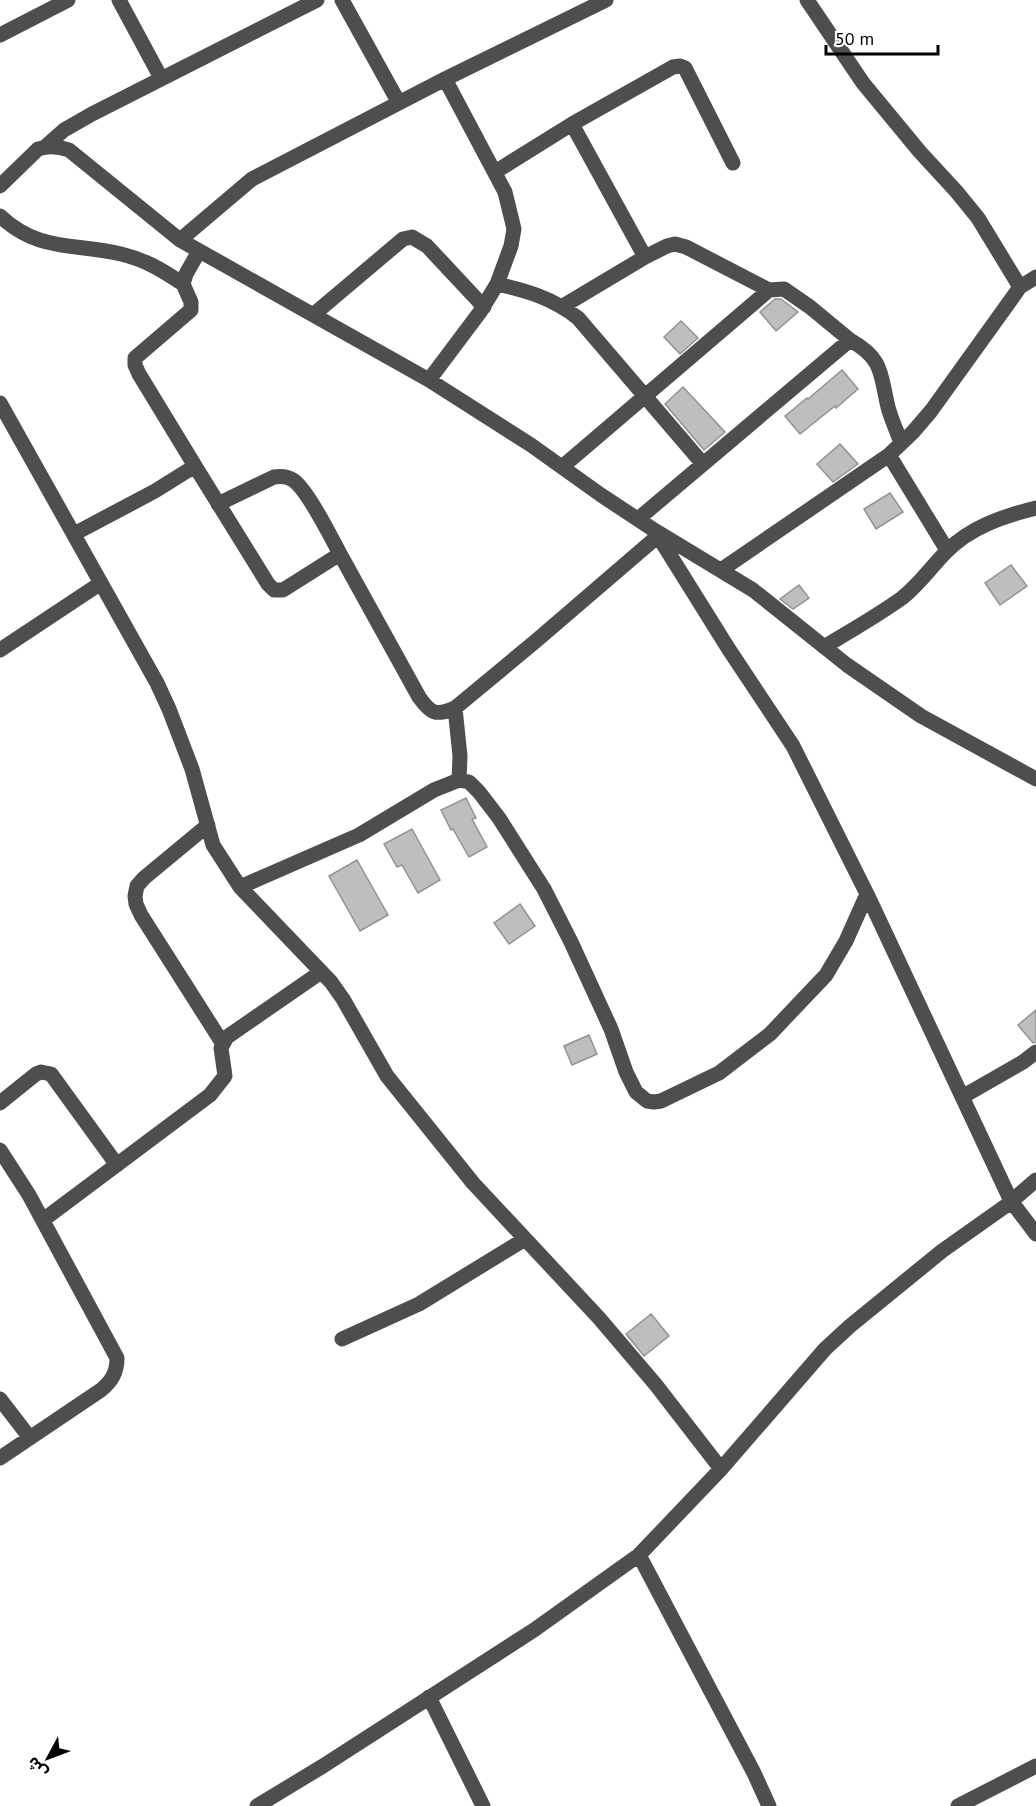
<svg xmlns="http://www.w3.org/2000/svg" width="1036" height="1806" font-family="'PT Sans','Noto Sans Arabic',sans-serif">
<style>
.building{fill:#bebebe;stroke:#929292;stroke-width:1.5}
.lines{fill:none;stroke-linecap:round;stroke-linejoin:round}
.minor{stroke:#4e4e4e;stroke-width:15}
</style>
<rect width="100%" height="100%" fill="#fff"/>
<path class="building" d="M775,299H781L798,312L776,331L760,312Z
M681,321L698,338L680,354L664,337Z
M842,370L858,389L836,408L835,406L800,434L785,416L807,398L808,399Z
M683,387L725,432L704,450L665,404Z
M840,444L858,464L833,482L817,464Z
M890,493L903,512L876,529L864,509Z
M1011,565L1027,586L1000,605L985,583Z
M799,585L809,598L793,609L780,599Z
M466,798L476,818L472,819L487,847L469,857L453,829L451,830L441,810Z
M412,829L440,880L418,893L402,865L397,867L384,844Z
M357,860L388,915L360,931L329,876Z
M520,904L535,926L509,944L494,923Z
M1036,1010V1042L1033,1043L1018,1025Z
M589,1035L597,1054L572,1065L564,1046Z
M651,1314L669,1336L644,1356L626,1334Z"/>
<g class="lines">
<path class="minor" d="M119,0L161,78
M342,0L399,103
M807,0L863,83L920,152L956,191L978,218L1020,287
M0,35L68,0
M572,124L645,257
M46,146L64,130L92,114L317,0
M495,172L572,124L673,67L680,66L685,68L733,163
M0,186L38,149C49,145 58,146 69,150L180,240L429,380L531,445L601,495L654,530L753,590L847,665L921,716L1036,779
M0,216C38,252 74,243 121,254C146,260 162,270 183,284
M180,240L252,179L445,79L606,0
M497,284C528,291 552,298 578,318L703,464
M563,306L645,257L667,246L675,244L686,247L769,290
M313,315L403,239L412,237L427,246L484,307
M429,380L480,312L497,284L511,246L514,229L505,192L445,79
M0,403L157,683L169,709L192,769L213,845L240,887L331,982L343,999L387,1076L473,1183L599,1318L656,1385L721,1469
M889,455L947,550
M195,466L139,374L135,365V358L191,310V302L183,284L186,274L199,251
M562,467L769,290L784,289L810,307L850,340
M218,504L274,477C281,476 287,476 293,480C307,489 331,537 340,554
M638,519L850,340C884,359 880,374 888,407C891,419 897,431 901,443
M655,531L728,648L793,746L867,894L1011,1201L1036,1234
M74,534L155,491L195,466L268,584L274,590H283L340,554L419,697C431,714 436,716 455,708L537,640L658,536
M721,570L889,455L913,432L931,411L1020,287L1036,277
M824,647C850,631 877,616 902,598C919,585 931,567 946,552C970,527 1004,516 1036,508
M0,650L101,583
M455,708L460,756L459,780
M208,825L144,878L137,886L135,896L136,904L141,915L223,1044
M240,887L359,835L434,790L459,780L469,782L479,792L499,818L544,889L571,942L611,1029L626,1072L636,1092L647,1101L654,1102L661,1101L719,1073L770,1034L826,975L846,941L867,894
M962,1097L1023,1062L1036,1052
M0,1103L36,1074L41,1072L51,1074L117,1165
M0,1150L29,1195L117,1358C117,1372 112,1381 101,1390L0,1458
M43,1220L210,1095L225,1076L221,1048L227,1037L321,972
M342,1339L419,1304L525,1239
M0,1399L30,1438
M639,1555L754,1773L769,1806
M429,1697L483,1806
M257,1806L323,1766L534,1630L639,1555L721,1469L825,1349L850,1326L942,1251L1007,1205L1036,1180
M958,1806L1036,1766"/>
</g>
<g transform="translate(48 1758) rotate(229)" stroke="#ffffff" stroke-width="4.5" paint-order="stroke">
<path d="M0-4.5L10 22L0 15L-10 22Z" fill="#000000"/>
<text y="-9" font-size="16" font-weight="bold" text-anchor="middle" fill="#000000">ش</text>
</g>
<path d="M826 45v9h112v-9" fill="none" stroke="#000000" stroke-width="3"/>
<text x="835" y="45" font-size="18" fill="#000000" stroke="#ffffff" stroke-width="4.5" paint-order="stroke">50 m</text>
</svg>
